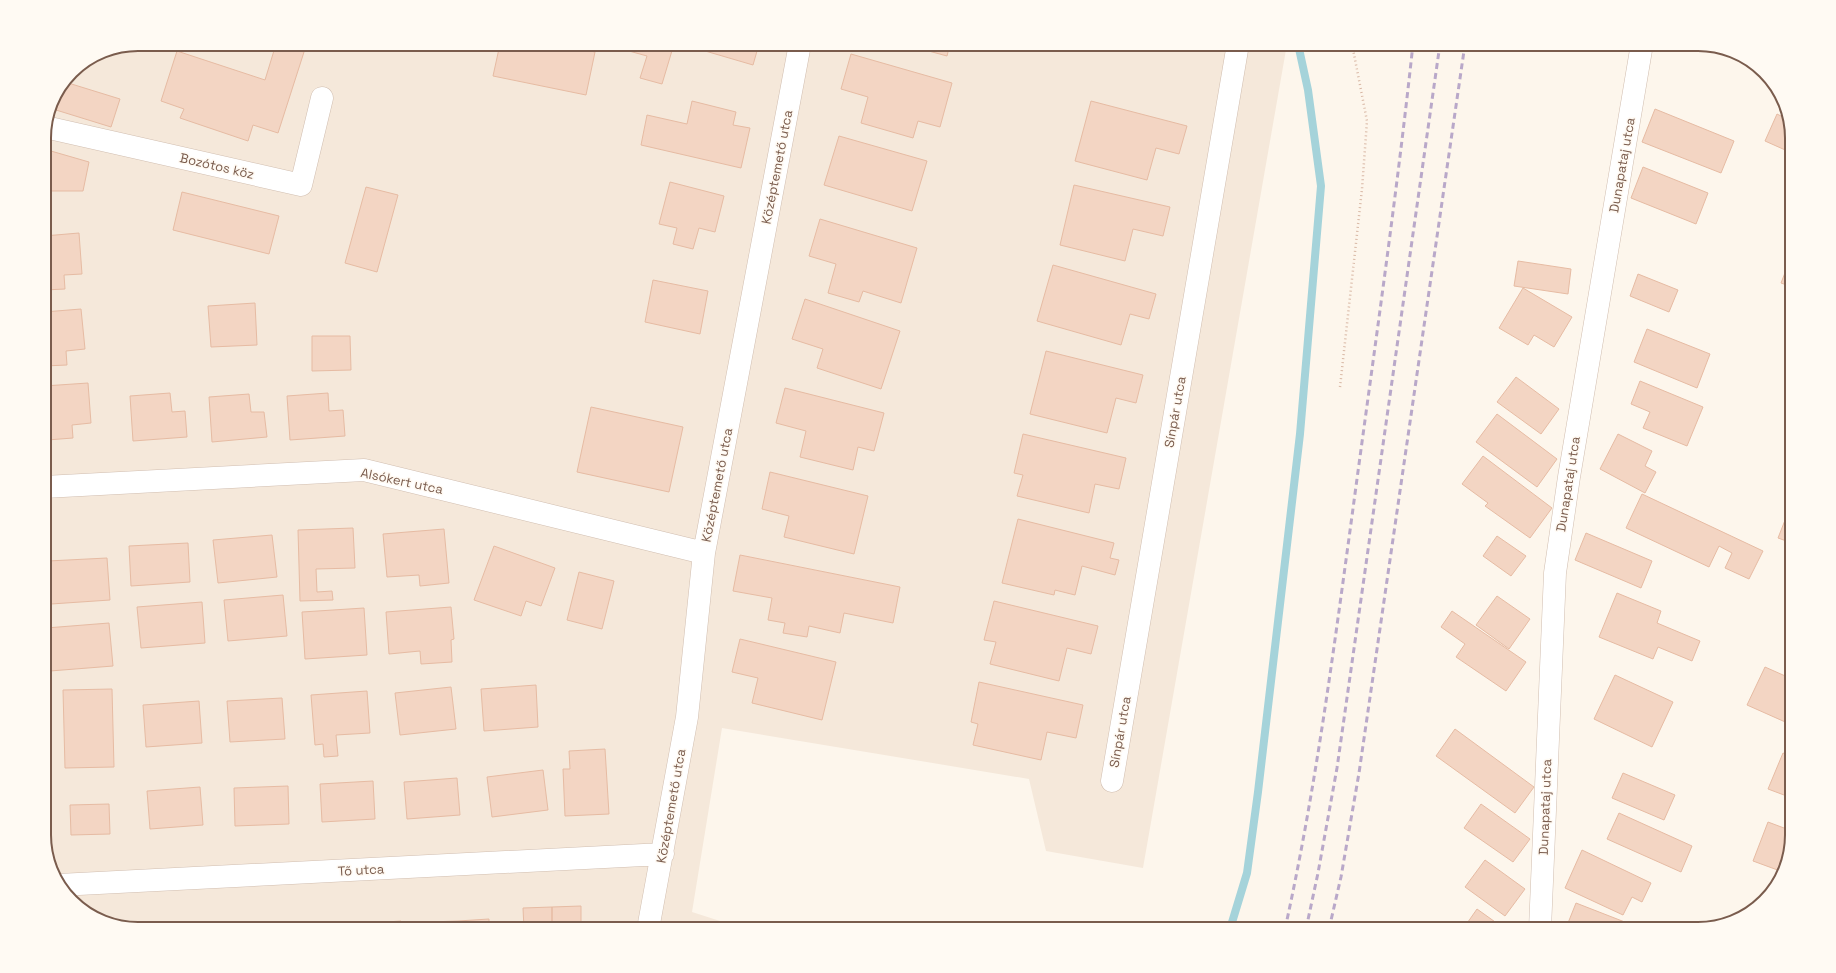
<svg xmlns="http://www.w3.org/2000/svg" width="1836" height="973" font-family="'Space Grotesk',sans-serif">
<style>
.residential{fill:#f5e8da}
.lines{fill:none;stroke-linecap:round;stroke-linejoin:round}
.stream{stroke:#a5d3da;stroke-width:8}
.building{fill:#f3d5c3;stroke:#e6bba3}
.minor-casing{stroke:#d1beb0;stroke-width:23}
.path{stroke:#d9b8a5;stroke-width:2.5;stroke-dasharray:1 3;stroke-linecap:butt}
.minor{stroke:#fff;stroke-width:22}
.rail{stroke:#b9a8c9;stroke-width:3;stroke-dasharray:6 4;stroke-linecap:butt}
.labels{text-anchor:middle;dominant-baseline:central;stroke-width:3;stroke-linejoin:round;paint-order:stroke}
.street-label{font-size:13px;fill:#7a5c4d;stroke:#fffaf3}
.rim{fill:none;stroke:#7a5c4d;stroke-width:2}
</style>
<rect width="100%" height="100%" fill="#fdf6ec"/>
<path class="residential" d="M138,44H1287L1143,868L1046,851L1029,779L722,728L692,912L745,929H138L96,919L60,887L44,841V132L51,102L72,71L102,51Z"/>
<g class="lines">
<path class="stream" d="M1230,929L1247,873L1258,792L1300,434L1321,186L1308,90L1298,44"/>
</g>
<path class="building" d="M276,44L304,52L278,133L253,125L248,141L180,118L184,109L161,101L177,51L265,80Z
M500,44L518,48L519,44H555L595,52L586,95L493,76Z
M612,44H674L662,84L640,78L647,56L611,46Z
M696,44H759L753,65L695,48Z
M903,44H950L947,56Z
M851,54L952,83L940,127L918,121L913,138L861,123L868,97L841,89Z
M65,82L120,99L111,127L56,110Z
M692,101L736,112L733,125L750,128L741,168L641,145L647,115L687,124Z
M1091,101L1187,126L1179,154L1156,148L1147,180L1075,161Z
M1655,109L1734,141L1721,173L1642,142Z
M1777,114L1787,119L1792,132V153L1765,141Z
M839,136L927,161L912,211L824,185Z
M44,149L89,162L83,191H44Z
M1643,167L1708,193L1696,224L1631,198Z
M670,182L724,196L715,232L699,228L693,249L673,244L677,228L659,224Z
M1074,185L1170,207L1163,236L1133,229L1125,261L1060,245Z
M366,187L398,195L377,272L345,263Z
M182,192L279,216L269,254L173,230Z
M820,219L917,248L901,303L863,291L859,302L828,293L836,264L809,256Z
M79,233L82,274L64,275L65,289L44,290V236Z
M1792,255V287L1781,283Z
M1518,261L1571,269L1568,294L1514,286Z
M1053,265L1156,294L1149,319L1130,314L1121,345L1037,321Z
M1638,274L1678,290L1669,312L1630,296Z
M653,280L708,291L700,334L645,322Z
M1523,288L1572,317L1554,347L1534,335L1528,345L1499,328Z
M805,299L900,331L881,389L817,368L823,349L792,339Z
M255,303L257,345L211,347L208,306Z
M81,309L85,349L66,351L67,365L44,366V312Z
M1647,329L1710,354L1697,388L1634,362Z
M312,336H350L351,370L312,371Z
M1046,351L1143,375L1136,403L1116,398L1107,433L1030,414Z
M1516,377L1559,409L1541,434L1497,402Z
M1640,381L1703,407L1687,446L1643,428L1650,412L1631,404Z
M88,383L91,423L72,425L73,438L47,440L44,386Z
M785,388L884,413L874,451L858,447L853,470L800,457L806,431L776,423Z
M170,393L172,412L185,411L187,437L133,441L130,396Z
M328,393L329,411L343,410L345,436L290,440L287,396Z
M249,394L251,412H264L267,437L212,442L209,397Z
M591,407L683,427L669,492L577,472Z
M1497,414L1557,459L1537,487L1476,442Z
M1792,415V425L1788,424Z
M1023,434L1126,458L1119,489L1095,484L1089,513L1017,496L1023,475L1014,473Z
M1618,434L1652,451L1645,466L1656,472L1645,493L1600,469Z
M1483,456L1552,508L1530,538L1485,506L1488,503L1462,484Z
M770,472L868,496L854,554L784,537L789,516L762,509Z
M1642,494L1763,551L1749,579L1725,568L1732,553L1719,546L1709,567L1626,528Z
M1791,505H1792V543L1778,538Z
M1018,519L1114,543L1110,558L1119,560L1115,575L1082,566L1075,595L1055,590L1054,595L1002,583Z
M353,528L355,568L316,569L317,592L332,591L333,600L300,601L298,530Z
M444,529L449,583L420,586L419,575L387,577L383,534Z
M1586,533L1652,561L1641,588L1575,560Z
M272,535L277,577L218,583L213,540Z
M1497,536L1526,556L1511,576L1483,556Z
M188,543L190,582L131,586L129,546Z
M494,546L555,568L541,606L526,601L521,616L474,600Z
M740,555L900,587L893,623L844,613L840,633L809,626L807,637L783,633L785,623L768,620L772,598L733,591Z
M107,558L110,600L51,604L48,561Z
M579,572L614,581L602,629L567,620Z
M1617,593L1661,611L1657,623L1700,641L1692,661L1658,647L1653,659L1599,637Z
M283,595L287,636L228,641L224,600Z
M1497,596L1530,619L1509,649L1476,625Z
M994,601L1098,626L1091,654L1067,648L1059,681L990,664L996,642L984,640Z
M202,602L205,643L141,648L137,607Z
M451,607L454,639L451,640L452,662L421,664L420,651L389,654L386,612Z
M364,608L367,655L305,659L302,612Z
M1452,611L1526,662L1506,691L1456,657L1465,644L1441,627Z
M109,623L113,666L50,671L46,628Z
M740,639L836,662L822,720L752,703L758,678L732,672Z
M1765,667L1792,679V725L1747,705Z
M1615,675L1673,702L1652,747L1594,719Z
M979,682L1083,705L1076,738L1047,732L1041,760L973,745L978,724L971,722Z
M536,685L538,727L484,731L481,689Z
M451,687L456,729L400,735L395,693Z
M112,689L114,767L65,768L63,690Z
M367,691L370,733L336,735L338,756L324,757L323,744L315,745L311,695Z
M282,698L285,739L230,742L227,701Z
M199,701L202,743L146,747L143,705Z
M1455,729L1534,787L1515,813L1436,756Z
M605,749L609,814L565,816L563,769H570L569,751Z
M1783,753L1792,757V798L1768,789Z
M543,770L548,810L492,817L487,777Z
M1623,773L1675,795L1664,820L1612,798Z
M457,778L460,815L407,819L404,782Z
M373,781L375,819L322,822L320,784Z
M288,786L289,824L235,826L234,788Z
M200,787L203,825L150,829L147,791Z
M109,804L110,834L71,835L70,805Z
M1481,804L1530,839L1513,862L1464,828Z
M1619,813L1692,846L1681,872L1607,839Z
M1768,822L1792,831L1783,872L1753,861Z
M1582,850L1651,883L1642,902L1632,897L1623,915L1565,888Z
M1485,860L1525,889L1505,916L1465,887Z
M1775,876L1780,879L1767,894Z
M1576,903L1635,926L1634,929L1566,928Z
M581,906V929H552V907Z
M552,907V929H524L523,908Z
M1477,909L1505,929H1463Z
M489,919V929H459L458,921Z
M401,921V929H371V923Z
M458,921L459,929H429V922Z
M371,923V929H341V924Z
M310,925V929H280V926Z
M280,926V929H250V928Z"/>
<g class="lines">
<g class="minor-casing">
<path id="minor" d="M45,127L301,185L322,98
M44,487L364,470L704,553
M1112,781L1238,44
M59,885L663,854
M648,929L687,717L704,553L800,44
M1540,929L1555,573L1569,477L1642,44"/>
</g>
<path class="path" d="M1340,387L1362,189L1367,121L1352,44"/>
<use href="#minor" class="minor"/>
<path class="rail" d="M1285,929C1315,793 1333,655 1352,516C1373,359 1396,202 1413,44
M1306,929L1318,873L1337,768L1440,44
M1329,929L1341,877L1359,773L1465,44"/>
</g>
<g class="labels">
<g class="street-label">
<text transform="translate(1622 165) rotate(-80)">Dunapataj utca</text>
<text transform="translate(217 166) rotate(13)">Bozótos köz</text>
<text transform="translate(777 167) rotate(-79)">Középtemető utca</text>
<text transform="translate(1175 412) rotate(-80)">Sínpár utca</text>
<text transform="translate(402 481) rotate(12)">Alsókert utca</text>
<text transform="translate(1568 484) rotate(-81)">Dunapataj utca</text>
<text transform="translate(717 485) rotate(-79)">Középtemető utca</text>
<text transform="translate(1120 732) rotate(-80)">Sínpár utca</text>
<text transform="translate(671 806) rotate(-80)">Középtemető utca</text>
<text transform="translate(1545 807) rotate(-88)">Dunapataj utca</text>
<text transform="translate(361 870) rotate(-3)">Tő utca</text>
</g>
</g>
<path d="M0 0H1836V973H0ZM138 51H1698A87 87 0 0 1 1785 138V835A87 87 0 0 1 1698 922H138A87 87 0 0 1 51 835V138A87 87 0 0 1 138 51Z" fill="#fffaf3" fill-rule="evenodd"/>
<path class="rim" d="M138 51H1698A87 87 0 0 1 1785 138V835A87 87 0 0 1 1698 922H138A87 87 0 0 1 51 835V138A87 87 0 0 1 138 51Z"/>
</svg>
